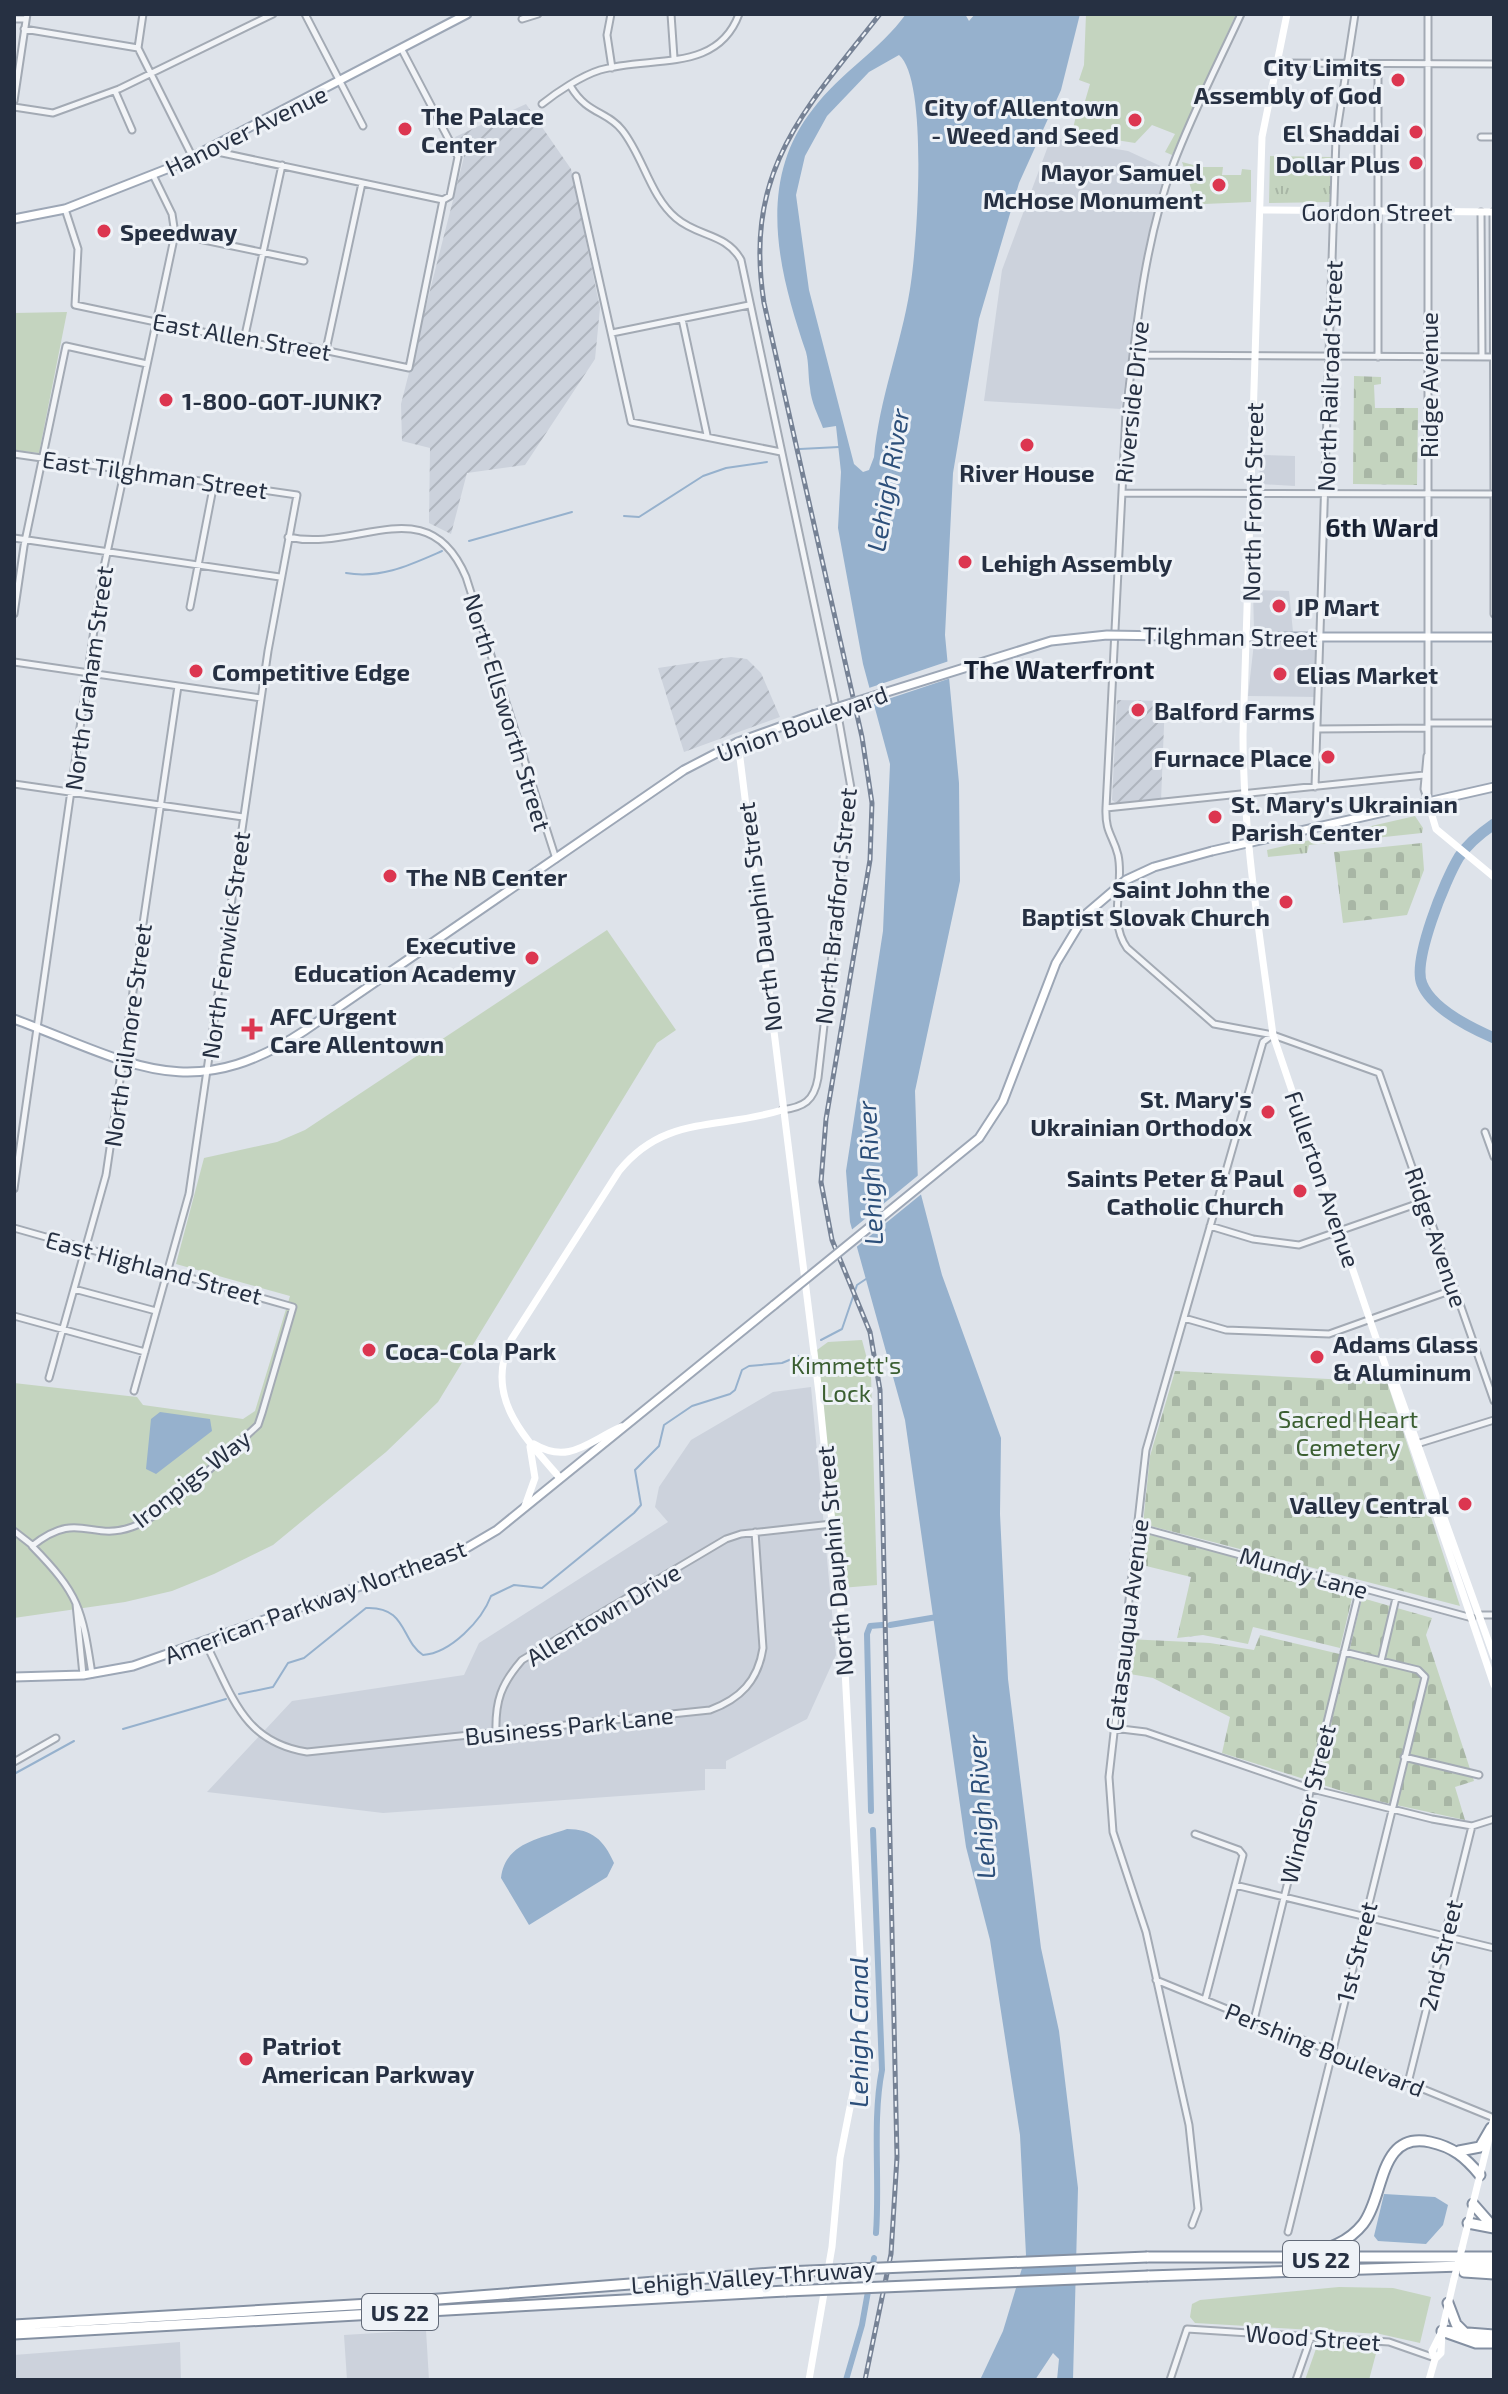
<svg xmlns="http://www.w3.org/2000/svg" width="1508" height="2394" font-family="'Exo 2',sans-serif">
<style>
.built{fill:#ccd2dc}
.industrial{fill:url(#industrial-furrows)}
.grass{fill:url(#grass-tufts)}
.cemetery{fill:url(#cemetery-stones)}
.park{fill:#c4d4bf}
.water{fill:#96b1cd;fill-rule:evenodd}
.pier{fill:#dee3ea}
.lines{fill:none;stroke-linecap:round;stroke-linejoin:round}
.stream{stroke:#96b1cd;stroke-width:2}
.canal{stroke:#96b1cd;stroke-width:6}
.river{stroke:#96b1cd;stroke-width:11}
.street-casing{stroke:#a3aab4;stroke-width:9}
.primary-casing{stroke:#9da7b6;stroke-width:11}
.highway-casing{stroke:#8490a2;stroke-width:13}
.street{stroke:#f2f4f7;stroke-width:5}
.secondary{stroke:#fff;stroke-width:7}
.primary{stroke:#fff;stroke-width:7}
.highway{stroke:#fff;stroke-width:9}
.rail-casing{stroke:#768295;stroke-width:5}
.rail{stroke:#eef2f7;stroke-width:2;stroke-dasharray:6;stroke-linecap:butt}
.primary-bridge-casing{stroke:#9da7b6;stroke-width:11;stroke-linecap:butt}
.highway-bridge-casing{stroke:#8490a2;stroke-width:13;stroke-linecap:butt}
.secondary-bridge{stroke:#fff;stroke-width:7}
.primary-bridge{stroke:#fff;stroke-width:7}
.highway-bridge{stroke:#fff;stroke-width:9}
.poi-dot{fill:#dc3650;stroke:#eef2f7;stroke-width:3}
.labels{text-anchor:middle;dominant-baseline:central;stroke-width:6;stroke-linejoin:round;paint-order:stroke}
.shield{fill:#eef2f7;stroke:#626a78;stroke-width:2}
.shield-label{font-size:22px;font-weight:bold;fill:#263042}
.poi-label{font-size:24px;font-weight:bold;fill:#263042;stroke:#eef2f7;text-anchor:start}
.street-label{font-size:24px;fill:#263042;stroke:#eef2f7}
.park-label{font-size:24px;fill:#3b5f32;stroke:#eef2f7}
.water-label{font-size:26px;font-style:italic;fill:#2c4f7a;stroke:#eef2f7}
.neighbourhood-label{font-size:26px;font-weight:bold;fill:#182133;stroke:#eef2f7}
</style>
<defs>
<pattern id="industrial-furrows" width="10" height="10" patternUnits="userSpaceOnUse" patternTransform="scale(2)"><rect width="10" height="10" fill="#ccd2dc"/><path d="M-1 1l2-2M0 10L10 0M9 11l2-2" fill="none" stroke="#afb5be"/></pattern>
<pattern id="grass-tufts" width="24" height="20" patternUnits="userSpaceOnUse" patternTransform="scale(2)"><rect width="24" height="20" fill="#c4d4bf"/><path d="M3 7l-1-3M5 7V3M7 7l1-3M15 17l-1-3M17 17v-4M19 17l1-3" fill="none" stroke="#a8b6a5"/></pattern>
<pattern id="cemetery-stones" width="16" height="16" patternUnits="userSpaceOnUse" patternTransform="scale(2)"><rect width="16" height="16" fill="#c4d4bf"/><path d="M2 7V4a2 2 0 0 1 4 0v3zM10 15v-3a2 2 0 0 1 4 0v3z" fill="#a8b6a5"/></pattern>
</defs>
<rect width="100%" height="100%" fill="#dee3ea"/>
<path class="built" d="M1051,138L1128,151L1167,169L1141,278L1121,409L984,401L1002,270Z
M1260,455L1295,456V486L1259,484Z
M1253,590L1289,591L1293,632L1254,630Z
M1254,643H1318L1316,697L1248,696Z
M811,1387L836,1655L807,1719L726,1761V1769H705V1790L383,1813L207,1792L292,1701L464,1675L479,1643L668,1522L655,1507L659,1487L691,1440L773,1392Z
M426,2330L429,2380H347L344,2335Z
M180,2342L181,2380H14V2355Z"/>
<path class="industrial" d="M526,104L571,169L600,308L595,359L525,465L467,473L451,534L429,523L430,448L402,441L401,404L464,157L455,137Z
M731,657L747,659L761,673L780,717L684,752L658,668Z
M1117,700L1165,701L1161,801L1116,803L1112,800Z"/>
<path class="grass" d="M1270,156L1331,157V202L1269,203Z
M1415,816L1423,828L1422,833L1309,845L1307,853L1268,857L1267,850Z"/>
<path class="cemetery" d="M1354,376L1381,377V384L1374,385L1375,408H1418L1417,485L1353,484Z
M1422,843L1424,870L1407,915L1343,923L1334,852Z
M1175,1371L1387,1382L1460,1606L1143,1524L1150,1456Z
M1146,1534L1327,1578L1354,1590L1340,1648L1253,1627L1248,1644L1203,1635L1177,1638L1191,1577L1142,1565Z
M1362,1598L1432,1618L1426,1635L1474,1781L1455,1787L1465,1820L1364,1798L1222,1753L1230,1717L1153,1678L1124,1673L1127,1639L1210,1643L1254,1650L1260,1635L1348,1656Z"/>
<path class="park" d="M1086,14H1236L1172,155L1165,152L1175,134L1152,125L1135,143L1072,133L1078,107L1083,108L1090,84L1079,80L1084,65Z
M1182,162L1201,167H1223L1222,175H1241L1242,169L1251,170V202L1204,204L1195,200Z
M67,312L39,453L14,450V313Z
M607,930L676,1030L657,1043L438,1402L386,1452L273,1545L214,1574L172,1591L125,1602L14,1618V1383L137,1397L143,1405L243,1419L255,1411L290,1296L176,1264L204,1158L277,1142L305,1130Z
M862,1340L871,1374L877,1585L841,1588L817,1350L828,1342Z
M1339,2287L1393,2288L1431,2297L1420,2343L1380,2334L1195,2323L1190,2317L1192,2304L1200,2300Z
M1318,2343L1378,2346L1369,2380H1305Z"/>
<path class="water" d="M906,14H965L969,21L975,14H1080L1061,90L1019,183L979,319L953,473L945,635L959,783L960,881L915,1091L918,1183L942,1275L1001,1438L1000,1514L1008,1679L1041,1948L1059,2031L1078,2188L1073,2380H1057L1059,2359L1053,2353L1035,2380H980L1003,2331L1026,2255L1020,2135L990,1940L966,1847L905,1420L850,1222L846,1171L883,931L890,764L863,664L838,528L841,472L836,426L823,428C818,415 811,402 810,388C808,376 809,363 806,352C779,273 755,182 813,109C840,73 880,50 906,14ZM899,55C929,80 917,248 910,289C901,345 879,400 874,457L869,470L863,472L854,464L809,290L796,195L805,156L827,116L869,72Z
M160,1412L210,1419L212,1431L156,1474L146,1469L151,1419Z
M567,1829C592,1829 604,1840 614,1863L607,1877L529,1925L501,1878C505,1843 539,1839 567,1829Z
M1384,2194L1435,2197L1448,2205L1443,2225L1426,2244L1378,2241L1374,2236Z"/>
<path class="pier" d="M952,660L954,677L870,705L866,689Z
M921,1173L924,1192L854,1249L849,1232Z"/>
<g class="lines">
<path class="stream" d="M800,449L839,447
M624,516L639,517L703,476L726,468L767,462
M469,541L572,512
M346,573C381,579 410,565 442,551
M821,1340L842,1329L857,1285L866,1279
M239,1694L273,1687L288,1663L304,1658L366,1608C407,1606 401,1641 423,1655C451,1653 482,1620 491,1596L514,1585L542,1588L634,1513L641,1505L635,1470L659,1446L664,1425L692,1406L730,1394L735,1390L742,1370L749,1366L782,1363L799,1356
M123,1729L226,1699
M14,1774L74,1741"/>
<path class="canal" d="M890,1625L937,1617
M871,1811L867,1634L870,1626L882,1625
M873,1830L882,2070C872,2120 880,2181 876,2233
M846,2380L862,2325L874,2258"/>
<path class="river" d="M1494,824C1481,833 1468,843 1459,857C1445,880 1412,961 1422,984C1432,1009 1471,1028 1494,1038"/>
<g class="street-casing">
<path id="street" d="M143,14L138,48L193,158
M305,14L363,126
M611,14L607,35L612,68
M671,14L674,58
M1241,14C1218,64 1192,114 1173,165C1144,243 1136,331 1126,413L1106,808C1105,833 1113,835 1118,855C1125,886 1107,919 1127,948L1214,1024L1273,1035L1379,1073L1494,1401
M1428,14V801
M14,19H26
M522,19L538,14
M24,29L138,48
M1277,63L1494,64
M571,87C587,114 607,111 622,130C643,156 650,196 676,218C698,237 726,233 741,260L839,721L851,788L818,1078C814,1101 804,1107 782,1110
M115,91L132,130
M14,101L27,14
M542,104C557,92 581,76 600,70C651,55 717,74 739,14
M14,107L53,113L119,89L273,14
M1481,137H1494
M208,150L443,200
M576,176L631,422L781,452
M65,209L78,249L75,305L274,347H309L409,368L443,200L450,196L458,157L402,50
M1481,212L1482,357
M1493,212L1494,489
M175,234L304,261
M682,319L707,435
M612,333L749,305
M244,340L282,165
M326,350L362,183
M1133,355L1494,357
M1378,357V64
M14,454L297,495L268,651L189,1194L134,1391
M1122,493L1494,494
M1494,498V614
M288,537C357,553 428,487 466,577L556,859
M14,538L280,577
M190,607L214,483
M14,614L24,546L66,346L147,364
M14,662L261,698
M1428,723H1494
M1317,729L1428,728
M1427,756L1424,789L1428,801
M14,784L243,817
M1315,787L1336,137L1355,14
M1106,808L1424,775
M1485,1132L1494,1157
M14,1189L101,581L175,234L172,214L153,175
M1210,1226L1253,1239L1299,1245L1425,1201
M14,1228L293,1307L262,1413L258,1425L244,1438C218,1461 162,1517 132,1527C90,1542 78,1509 32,1546C79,1594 82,1608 92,1674
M74,1289L156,1311
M14,1316L145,1352
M1184,1318L1226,1330L1329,1334L1455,1289
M49,1378L106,1175L178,686
M1420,1443L1494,1420
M1137,1527L1472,1618
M14,1531L32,1545
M76,1604L83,1675
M1480,1615H1494
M205,1642C232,1694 242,1742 307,1752L710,1710C740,1699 758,1681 763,1648L755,1532
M1381,1661L1396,1598
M1113,1728L1146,1732L1312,1789L1432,1819L1472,1826L1494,1819
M496,1733C495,1701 501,1684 522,1660L726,1539L741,1534L832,1524
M1404,1757L1479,1775
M14,1762L56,1738
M1195,1834L1239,1850L1243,1855L1205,2000
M1235,1885L1494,1948
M1156,1980L1494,2118
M1254,2020L1360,1588
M1408,2083L1472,1826
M1192,2225L1198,2209L1189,2125L1146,1932L1113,1832L1109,1777L1146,1450L1263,1042L1272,1035
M1288,2232L1425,1677L1418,1670L1344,1652
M1170,2380L1187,2329L1389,2342L1432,2357
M1296,2380L1311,2337"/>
</g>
<g class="primary-casing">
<path id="primary" d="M14,219L65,209L177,165L467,14
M1228,637H1494
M1212,851L1494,787
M14,1019C130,1062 189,1107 304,1031L684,770L738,742L813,715
M14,1677L83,1675L133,1666L463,1550L497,1530L774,1305"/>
</g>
<g class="highway-casing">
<path id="highway" d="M1459,2151L1480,2147L1491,2128
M1473,2204L1494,2228
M1468,2223L1494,2228
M1304,2256C1327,2249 1348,2243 1363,2224C1385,2196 1378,2131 1430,2142C1453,2147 1465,2157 1480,2175
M1147,2257H1494
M1464,2272L1494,2274
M1148,2276L1494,2265
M1448,2303L1456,2324L1464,2332
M14,2325L387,2303L785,2272
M1442,2331L1476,2343H1494
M1442,2331L1494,2335
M14,2334L786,2291"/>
</g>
<use href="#street" class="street"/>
<path class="secondary" d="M1287,14L1262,137L1243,735C1243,835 1260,936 1273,1035L1494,1685
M1260,210L1494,212
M738,742L819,1393L843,1632L863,2010L857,2072L840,2158L832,2247L809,2380
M1428,802L1436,829L1494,877
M1392,1373L1494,1657
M534,1444C569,1465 589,1441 621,1427
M560,1478C525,1438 483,1397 511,1340L619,1171C665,1114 719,1130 782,1110
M525,1506L535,1478L530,1447
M1462,2248L1494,2118
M1435,2359L1432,2351L1442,2331L1454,2279
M1429,2380L1435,2359L1441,2353L1442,2331"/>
<use href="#primary" class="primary"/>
<use href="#highway" class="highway"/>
<g class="rail-casing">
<path id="rail" d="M865,2380L891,2254L897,2157L880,1390L870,1332L832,1240L821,1182L826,1119L870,860L872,803L862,737L764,303C743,169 805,110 880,14"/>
</g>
<use href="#rail" class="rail"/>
<g class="primary-bridge-casing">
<path id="primary-bridge" d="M813,715L1051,641L1107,635L1228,637
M774,1305L979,1138L1003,1101L1056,963L1085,915L1126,880L1154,867L1212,851"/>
</g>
<g class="highway-bridge-casing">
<path id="highway-bridge" d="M785,2272L1147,2257
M786,2291L1148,2276"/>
</g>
<path class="secondary-bridge" d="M1454,2279L1462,2248"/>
<use href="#primary-bridge" class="primary-bridge"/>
<use href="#highway-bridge" class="highway-bridge"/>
</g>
<g class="poi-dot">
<circle cx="1398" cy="80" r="8"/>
<circle cx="1135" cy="120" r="8"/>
<circle cx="405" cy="129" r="8"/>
<circle cx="1416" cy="132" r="8"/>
<circle cx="1416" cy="163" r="8"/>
<circle cx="1219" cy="185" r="8"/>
<circle cx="104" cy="231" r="8"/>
<circle cx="166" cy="400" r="8"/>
<circle cx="1027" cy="445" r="8"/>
<circle cx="965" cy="562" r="8"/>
<circle cx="1279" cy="606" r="8"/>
<circle cx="196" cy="671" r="8"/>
<circle cx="1280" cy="674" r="8"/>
<circle cx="1138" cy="710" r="8"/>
<circle cx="1328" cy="757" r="8"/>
<circle cx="1215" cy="817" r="8"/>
<circle cx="390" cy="876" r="8"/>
<circle cx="1286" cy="902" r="8"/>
<circle cx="532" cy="958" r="8"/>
<path d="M248 1017h8v8h8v8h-8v8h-8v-8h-8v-8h8z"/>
<circle cx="1268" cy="1112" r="8"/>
<circle cx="1300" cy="1191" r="8"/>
<circle cx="369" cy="1350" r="8"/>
<circle cx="1317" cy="1357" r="8"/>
<circle cx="1465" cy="1504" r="8"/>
<circle cx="246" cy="2059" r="8"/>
</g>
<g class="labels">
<g class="shield">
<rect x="1283" y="2241" width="76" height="36" rx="6"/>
<rect x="362" y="2294" width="76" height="36" rx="6"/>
</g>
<g class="shield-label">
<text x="1321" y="2259">US 22</text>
<text x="400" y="2312">US 22</text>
</g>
<g class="poi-label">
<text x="1382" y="66" text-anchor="end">City Limits<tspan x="1382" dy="28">Assembly of God</tspan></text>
<text x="1119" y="106" text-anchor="end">City of Allentown<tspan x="1119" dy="28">- Weed and Seed</tspan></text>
<text x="421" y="115">The Palace<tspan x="421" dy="28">Center</tspan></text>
<text x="1400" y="132" text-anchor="end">El Shaddai</text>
<text x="1400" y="163" text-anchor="end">Dollar Plus</text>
<text x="1203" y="171" text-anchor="end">Mayor Samuel<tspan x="1203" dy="28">McHose Monument</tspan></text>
<text x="120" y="231">Speedway</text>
<text x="182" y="400">1-800-GOT-JUNK?</text>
<text x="1027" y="472" text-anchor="middle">River House</text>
<text x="981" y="562">Lehigh Assembly</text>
<text x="1295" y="606">JP Mart</text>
<text x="212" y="671">Competitive Edge</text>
<text x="1296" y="674">Elias Market</text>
<text x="1154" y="710">Balford Farms</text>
<text x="1312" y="757" text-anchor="end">Furnace Place</text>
<text x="1231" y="803">St. Mary's Ukrainian<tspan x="1231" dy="28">Parish Center</tspan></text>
<text x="406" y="876">The NB Center</text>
<text x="1270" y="888" text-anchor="end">Saint John the<tspan x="1270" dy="28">Baptist Slovak Church</tspan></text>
<text x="516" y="944" text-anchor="end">Executive<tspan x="516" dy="28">Education Academy</tspan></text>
<text x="270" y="1015">AFC Urgent<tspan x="270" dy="28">Care Allentown</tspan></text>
<text x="1252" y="1098" text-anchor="end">St. Mary's<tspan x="1252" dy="28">Ukrainian Orthodox</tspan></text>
<text x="1284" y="1177" text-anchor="end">Saints Peter &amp; Paul<tspan x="1284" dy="28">Catholic Church</tspan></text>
<text x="1333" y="1343">Adams Glass<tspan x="1333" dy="28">&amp; Aluminum</tspan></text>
<text x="385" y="1350">Coca-Cola Park</text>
<text x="1449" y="1504" text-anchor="end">Valley Central</text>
<text x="262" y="2045">Patriot<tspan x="262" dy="28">American Parkway</tspan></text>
</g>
<g class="street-label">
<text transform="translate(246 130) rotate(-26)">Hanover Avenue</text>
<text x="1377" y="211">Gordon Street</text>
<text transform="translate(242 336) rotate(10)">East Allen Street</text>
<text transform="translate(1329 376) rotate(-88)">North Railroad Street</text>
<text transform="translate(1428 385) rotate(-90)">Ridge Avenue</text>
<text transform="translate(1131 402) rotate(-84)">Riverside Drive</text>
<text transform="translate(155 474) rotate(8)">East Tilghman Street</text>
<text transform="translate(1252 502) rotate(-89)">North Front Street</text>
<text transform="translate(1230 636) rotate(1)">Tilghman Street</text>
<text transform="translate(88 678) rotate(-82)">North Graham Street</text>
<text transform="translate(508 712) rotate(73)">North Ellsworth Street</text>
<text transform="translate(802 723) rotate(-20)">Union Boulevard</text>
<text transform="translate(835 906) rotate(-84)">North Bradford Street</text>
<text transform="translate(759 917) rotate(-97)">North Dauphin Street</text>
<text transform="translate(225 945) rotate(-82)">North Fenwick Street</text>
<text transform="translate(127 1035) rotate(-82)">North Gilmore Street</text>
<text transform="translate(1323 1179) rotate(71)">Fullerton Avenue</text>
<text transform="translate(1437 1237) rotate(71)">Ridge Avenue</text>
<text transform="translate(154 1267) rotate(15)">East Highland Street</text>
<text transform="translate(191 1478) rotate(-38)">Ironpigs Way</text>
<text transform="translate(834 1561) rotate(-95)">North Dauphin Street</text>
<text transform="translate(1304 1572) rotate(16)">Mundy Lane</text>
<text transform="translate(315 1601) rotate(-20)">American Parkway Northeast</text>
<text transform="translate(603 1614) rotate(-31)">Allentown Drive</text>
<text transform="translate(1126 1625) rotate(-83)">Catasauqua Avenue</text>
<text transform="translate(569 1725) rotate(-6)">Business Park Lane</text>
<text transform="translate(1307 1804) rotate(-76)">Windsor Street</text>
<text transform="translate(1356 1952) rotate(-76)">1st Street</text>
<text transform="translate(1440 1955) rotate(-76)">2nd Street</text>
<text transform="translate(1325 2049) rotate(22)">Pershing Boulevard</text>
<text transform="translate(753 2276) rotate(-4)">Lehigh Valley Thruway</text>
<text transform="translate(1313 2337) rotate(4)">Wood Street</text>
</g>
<g class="park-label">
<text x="846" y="1364">Kimmett's<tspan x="846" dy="28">Lock</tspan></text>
<text x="1348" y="1418">Sacred Heart<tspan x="1348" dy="28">Cemetery</tspan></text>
</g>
<g class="water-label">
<text transform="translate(887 480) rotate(-80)">Lehigh River</text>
<text transform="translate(869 1173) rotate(-93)">Lehigh River</text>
<text transform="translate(980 1807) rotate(-94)">Lehigh River</text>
<text transform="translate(857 2032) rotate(-90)">Lehigh Canal</text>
</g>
<g class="neighbourhood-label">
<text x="1382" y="526">6th Ward</text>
<text x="1059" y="668">The Waterfront</text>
</g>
</g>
<rect width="1508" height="2394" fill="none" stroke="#263042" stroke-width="32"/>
</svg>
